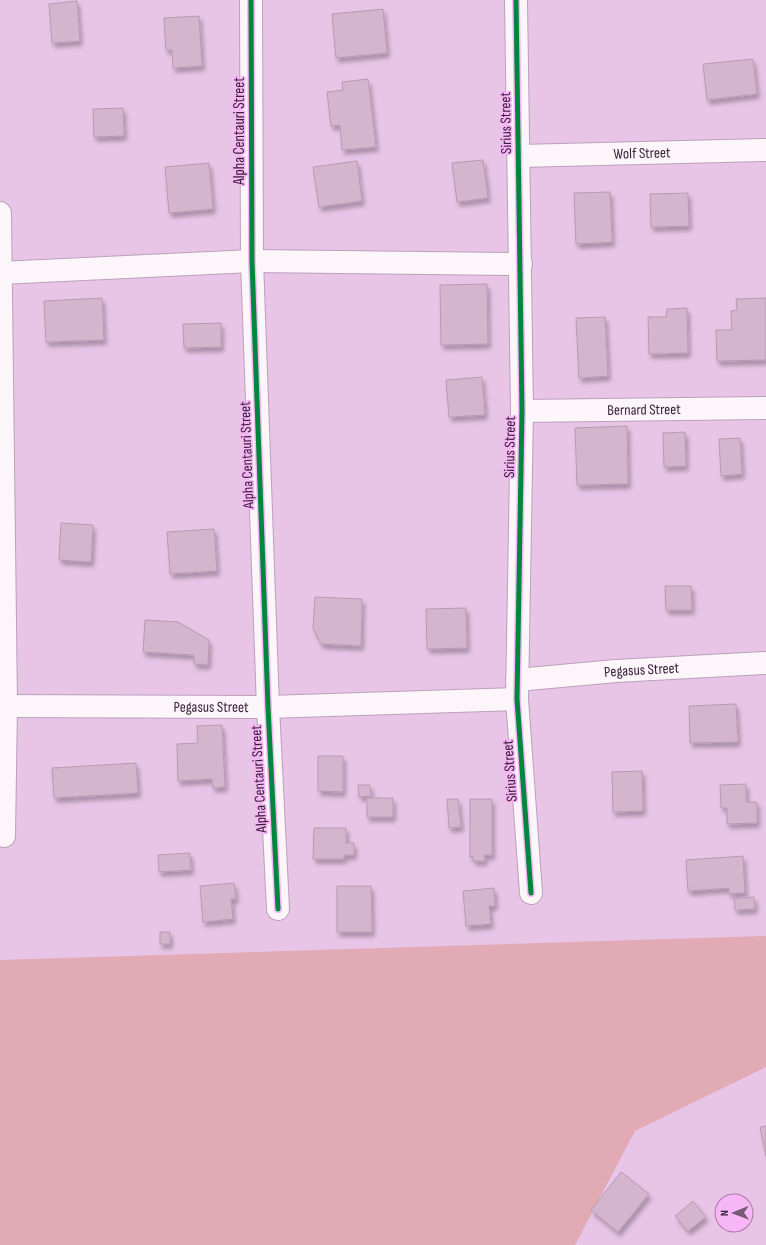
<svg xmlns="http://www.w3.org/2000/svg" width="766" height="1245" font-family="'Sofia Sans Condensed',sans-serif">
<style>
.green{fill:#e1aab4}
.building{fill:#d4b5cd;stroke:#b99ab1;filter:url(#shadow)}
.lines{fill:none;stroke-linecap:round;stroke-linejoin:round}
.minor-casing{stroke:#bba0ba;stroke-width:24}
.tertiary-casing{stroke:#bba0ba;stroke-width:24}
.minor{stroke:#fcf6fb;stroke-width:22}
.tertiary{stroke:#fcf6fb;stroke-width:22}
.cycleway-casing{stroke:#f7b6f5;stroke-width:8}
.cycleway{stroke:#00873e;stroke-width:5}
.labels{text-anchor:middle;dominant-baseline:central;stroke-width:3.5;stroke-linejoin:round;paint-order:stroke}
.street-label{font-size:15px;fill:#392039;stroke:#f7b6f5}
</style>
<defs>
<filter id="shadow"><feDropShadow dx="2.5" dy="4.5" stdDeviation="2" flood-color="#0004"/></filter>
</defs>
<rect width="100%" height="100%" fill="#e8c5e7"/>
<path class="green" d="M766,936V1067L635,1131L575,1245H0V960Z"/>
<path class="building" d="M77,1L80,41L52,43L49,4Z
M383,9L387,53L336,58L332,14Z
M199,16L202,66L173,68L172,50H166L164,18Z
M753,59L757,94L707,100L703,64Z
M368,79L376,147L342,150L340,125L331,126L327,92L343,90L342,82Z
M123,108L124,136L94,137L93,109Z
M483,160L488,198L457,202L452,163Z
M357,161L362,201L319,207L313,167Z
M209,163L213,209L169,213L165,167Z
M610,192L612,242L576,244L574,193Z
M688,193L689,226L651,227L650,194Z
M487,284L488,344L441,345L440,285Z
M102,298L104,340L46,342L44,301Z
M766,298V360L717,361L716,330H732L731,311L737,310L736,299Z
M687,308L688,353L649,354L648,317H666L667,309Z
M605,317L608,376L579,378L576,318Z
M221,323V347L184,348L183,324Z
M482,377L485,415L449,417L446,380Z
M627,426L628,484L577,485L575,428Z
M685,432L686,466L664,467L663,433Z
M740,438L742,474L721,476L719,439Z
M61,523L93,525L91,562L59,560Z
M214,529L217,571L170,574L167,532Z
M665,586H691L692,610H666Z
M315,597L362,599L361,646L321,644L313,628Z
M466,608L467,648L427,649L426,609Z
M145,620L178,622L209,640L208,665L194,664V655L143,652Z
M736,704L738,742L690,743L689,706Z
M222,725L225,787L213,788L212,779L178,781L177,744L198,743L197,726Z
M318,756H343V792L318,791Z
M136,763L138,793L54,798L52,768Z
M642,771L643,811L613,812L612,772Z
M746,784V802H757V823L727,824V808H721L720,785Z
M358,785H370L371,796L359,797Z
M367,798H393V817H367Z
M447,799H458L461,827L449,828Z
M470,799H492V855H484L485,861H473V856L470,857Z
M314,828H346V843H354V855H344V859H313Z
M190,853L191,870L159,872L158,855Z
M743,856L745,893L729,894V888L688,891L686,860Z
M234,883L236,899H231L233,919L203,922L200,886Z
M337,886H371L372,932H337Z
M494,888L495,906H489L491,924L466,926L463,891Z
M754,897L755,909L735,910L734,899Z
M160,932H170V944H160Z
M766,1126V1156L760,1127Z
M621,1172L649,1194L618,1232L591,1210Z
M693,1201L706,1217L688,1231L675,1216Z"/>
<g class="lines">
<g class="minor-casing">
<g id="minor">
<path d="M251,0L252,261L268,707L278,909"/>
<path d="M516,0L522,411L517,699L531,893"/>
<path id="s1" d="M519,156L766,150"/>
<path d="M0,213L6,706L4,836"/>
<path d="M0,273L252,261L521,264"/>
<path id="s2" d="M522,411L766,408"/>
</g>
</g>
<g class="tertiary-casing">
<g id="tertiary">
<path id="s3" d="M517,680L616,671L766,663"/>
<path id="s4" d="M0,706L268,707L517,699"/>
</g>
</g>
<use href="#minor" class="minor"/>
<use href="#tertiary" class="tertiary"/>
<g class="cycleway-casing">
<path id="cycleway" d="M251,0L252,261L268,707L278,909
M516,0L522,411L517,699L531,893"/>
</g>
<use href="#cycleway" class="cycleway"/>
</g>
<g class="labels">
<g class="street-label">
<text transform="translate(506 123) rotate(-91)">Sirius Street</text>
<text transform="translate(239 131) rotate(-90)">Alpha Centauri Street</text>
<text stroke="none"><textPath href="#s1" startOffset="123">Wolf Street</textPath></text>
<text stroke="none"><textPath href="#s2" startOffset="122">Bernard Street</textPath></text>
<text transform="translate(510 447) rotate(-89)">Sirius Street</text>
<text transform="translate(247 455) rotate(-92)">Alpha Centauri Street</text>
<text stroke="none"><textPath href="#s3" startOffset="125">Pegasus Street</textPath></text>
<text stroke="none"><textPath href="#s4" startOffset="211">Pegasus Street</textPath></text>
<text transform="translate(510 771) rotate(-94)">Sirius Street</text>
<text transform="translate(259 779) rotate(-93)">Alpha Centauri Street</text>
</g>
</g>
<g transform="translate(734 1213) rotate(269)"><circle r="19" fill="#f7b6f5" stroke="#ab7aaa"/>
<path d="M0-3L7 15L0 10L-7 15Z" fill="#765a76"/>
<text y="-6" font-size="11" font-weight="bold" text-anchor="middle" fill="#392039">N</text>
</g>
</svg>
